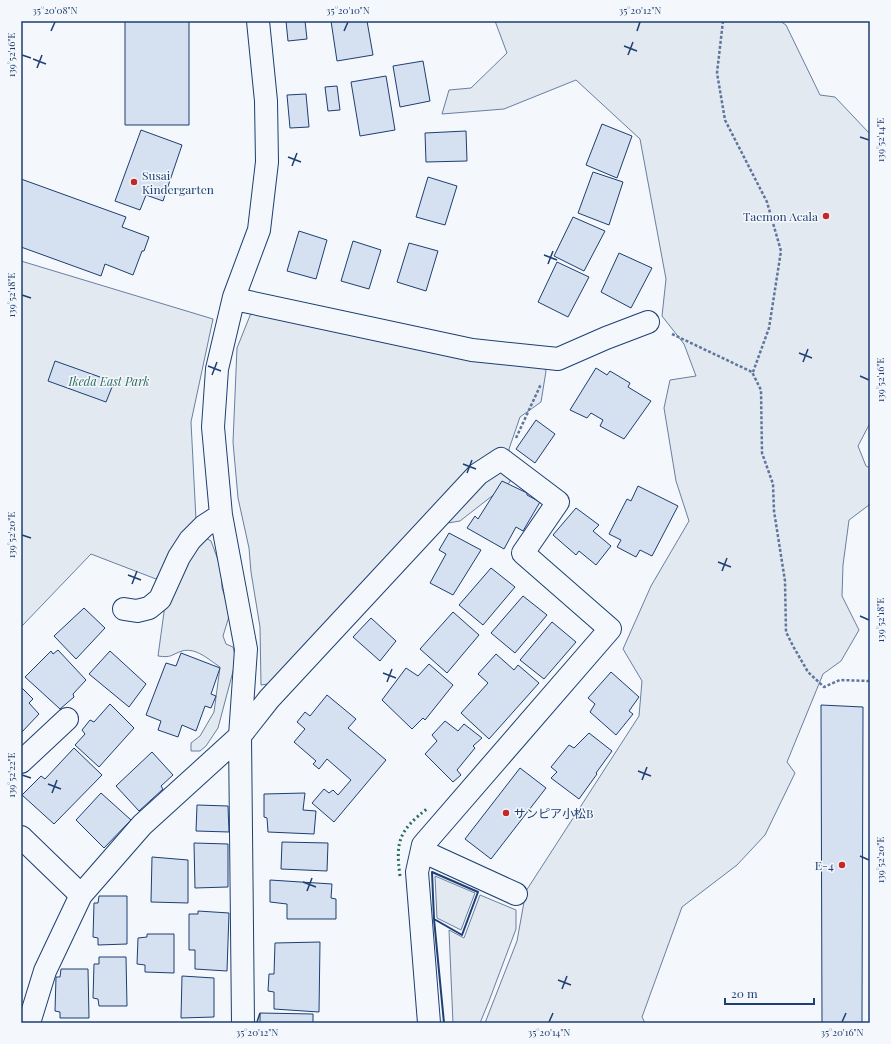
<svg xmlns="http://www.w3.org/2000/svg" width="891" height="1044" font-family="'Playfair Display','Noto Sans JP',serif">
<style>
.green{fill:#e3e9f0;stroke:#687fa3}
.building{fill:#d5e0f0;stroke:#1d3f73}
.lines{fill:none;stroke-linecap:round;stroke-linejoin:round}
.minor-casing{stroke:#1d3f73;stroke-width:24}
.path{stroke:#5e769c;stroke-width:2.5;stroke-dasharray:3 2;stroke-linecap:butt}
.minor{stroke:#f4f7fb;stroke-width:22}
.hedge{stroke:#2c6c60;stroke-width:3;stroke-dasharray:2 3;stroke-linecap:butt}
.wall{stroke:#1d3f73;stroke-width:2}
.ticks{fill:none;stroke:#1d3f73;stroke-width:1.5}
.poi-dot{fill:#c62828;stroke:#f4f7fb;stroke-width:1.5}
.labels{text-anchor:middle;dominant-baseline:central;stroke-width:3;stroke-linejoin:round;paint-order:stroke}
.poi-label{font-size:12px;fill:#1d3f73;stroke:#f4f7fb;text-anchor:start}
.park-label{font-size:12px;font-style:italic;fill:#2c6c60;stroke:#f4f7fb}
.neatline{fill:none;stroke:#1d3f73;stroke-width:1.5}
.ticks-label{font-size:10px;text-anchor:middle;fill:#1d3f73}
</style>
<rect width="100%" height="100%" fill="#f4f7fb"/>
<path class="green" d="M495,21H780L786,25L820,95L835,97L870,134V423L858,446L866,466L870,468V502L869,505L849,520L843,565L842,596L859,630L841,661L823,674L787,762L795,773L765,835L737,865L682,907L642,1017L645,1023H485L517,941L526,891L639,716L642,681L623,649L651,586L689,521L676,481L664,408L670,380L696,376L684,344L662,316L666,279L640,139L576,80L504,109L442,114L449,90L471,88L507,53Z
M21,261L213,319L191,422L196,520L156,579L91,554L21,627Z
M251,313L539,358L546,371L541,402L520,417L509,449L510,482L460,521L417,528L275,683L261,685L260,627L251,572L249,548L238,498L233,442L237,348Z
M204,537L211,541L221,568L222,588L230,613L223,636L226,644L233,647L236,660L218,728L206,746L200,751H191V743L200,736L214,712L220,667C209,660 196,647 182,651C170,655 172,658 158,656L165,605L178,574Z
M435,876L475,893L461,930L437,918Z
M480,895L516,910V929L489,1001L480,1023H453L449,930L464,938Z"/>
<path class="building" d="M125,21H189V125H125Z
M286,21H305L307,39L288,41Z
M331,21H367L373,55L337,61Z
M423,61L430,101L400,107L393,66Z
M386,76L395,130L360,136L351,82Z
M337,86L340,110L328,111L325,87Z
M306,94L309,127L290,128L287,95Z
M602,124L632,136L617,178L586,165Z
M141,130L182,145L163,201L146,195L140,210L115,201Z
M466,131L467,161L426,162L425,133Z
M593,172L623,182L609,225L578,213Z
M428,177L457,186L445,225L416,217Z
M21,179L126,217L122,227L149,237L144,251H142L133,275L105,264L101,276L21,247Z
M573,217L605,231L584,271L554,256Z
M299,231L327,240L316,279L287,271Z
M353,241L381,250L369,289L341,281Z
M409,243L438,251L426,291L397,282Z
M619,253L652,268L631,308L601,292Z
M557,262L589,277L568,317L538,302Z
M55,361L114,382L106,402L48,381Z
M596,368L607,375L610,371L630,383L628,387L651,401L624,439L600,426L603,420L591,413L587,418L570,410Z
M536,420L555,434L535,463L516,449Z
M502,481L527,493V495L540,502L523,531L516,527L504,549L467,528L475,516L478,519Z
M638,486L678,506L652,556L640,550L636,557L617,547L621,540L609,534L627,499L631,501Z
M576,508L599,525L593,531L611,546L596,565L579,551L576,555L553,535Z
M449,533L481,550L453,595L430,583L446,554L439,550Z
M491,568L515,587L483,625L459,605Z
M523,596L547,615L515,653L491,633Z
M84,608L105,628L76,659L54,636Z
M453,612L479,635L447,673L420,649Z
M371,618L396,641L380,661L353,637Z
M552,622L576,642L544,679L520,660Z
M58,650L86,680L73,694L74,697L60,709L25,677L51,651L53,654Z
M110,651L146,684L129,707L89,674Z
M181,653L220,668L211,694L216,696L211,708L205,706L196,731L182,725L178,737L158,730L161,721L146,715L166,663L176,666Z
M496,654L514,670L518,665L539,683L489,739L461,713L488,683L478,674Z
M429,664L453,685L425,720L423,718L412,729L382,700L406,668L418,676Z
M611,672L639,697L629,711L633,714L616,735L590,712L595,704L588,698Z
M21,687L33,699L29,703L39,714L21,733Z
M327,695L356,719L348,728L386,760L334,822L312,803L324,789L329,793L333,790L338,795L351,780L327,759L319,769L313,764L316,761L294,742L305,729L297,722L305,712L310,716Z
M110,704L134,728L99,767L75,745L85,734L82,730L90,720L94,722Z
M821,705L863,707L862,1023H822Z
M445,721L458,731L464,724L482,738L473,746L475,748L457,770L461,775L453,782L425,754L437,741L432,735Z
M589,733L612,751L596,773L597,774L579,799L551,778L557,772L551,767L569,745L574,748Z
M74,748L102,775L54,824L22,795L41,776L45,779Z
M152,752L173,775L161,786L163,789L139,811L116,786Z
M520,768L546,788L491,859L465,839Z
M101,793L131,820L104,848L76,820Z
M305,793L303,810L316,811L314,834L268,832L267,818L264,817V794Z
M197,805L228,806L229,832L196,831Z
M282,842L328,843L327,871L281,869Z
M194,843L228,844V887L195,888Z
M152,857L188,860V903L151,902Z
M270,880L332,884L331,898L336,899V919H287V904L270,902Z
M99,896H127V944L98,945V938L93,937L94,903H98Z
M198,911L229,913L227,971L195,969V950H189V914H198Z
M147,934H174V973L145,972V965L137,964L138,938L147,937Z
M320,942L319,1012L274,1009V992L268,991L269,974H274L275,943Z
M99,957H126L127,1006H99L98,999L93,998L94,964H99Z
M61,969H88L89,1018H60V1012L55,1011L56,977H60Z
M182,976L214,978V1017L181,1018Z
M260,1013L313,1014V1023H260Z"/>
<g class="lines">
<g class="minor-casing">
<path id="minor" d="M244,301L472,350L558,359L606,338L648,322
M124,609L137,611L149,608L160,599L179,557L190,540L204,526L221,515
M21,762L67,719
M21,837L81,895
M422,851L516,894
M29,1023L45,971L81,895L142,825L240,736L269,699L478,474L501,459L558,502L523,553L610,629L423,845L417,872L429,1023
M243,1023L240,736L246,649L221,515L213,427L217,369L234,297L259,230L267,162L266,101L258,21"/>
</g>
<path class="path" d="M723,21L717,73L725,120L767,202L781,251L769,328L753,372
M672,334L752,372L761,390L762,453L773,484L774,511L785,581L786,632L793,646L808,672L824,687L840,680L870,681
M516,438L541,384"/>
<use href="#minor" class="minor"/>
<path class="hedge" d="M400,876C395,840 400,830 428,808"/>
<path class="wall" d="M434,919L432,872L478,892L462,935L434,919L444,1023"/>
</g>
<path class="ticks" d="M51,31L55,22M344,31L348,22M637,31L640,22M624,46L637,51M22,55L31,58M628,55L633,42M33,59L46,64M37,68L42,55M860,137L869,140M288,157L301,162M292,166L297,153M544,255L557,260M548,264L553,251M22,295L31,298M799,353L812,358M803,362L808,349M208,366L221,371M212,375L217,362M860,376L869,380M463,464L476,469M467,473L472,460M22,535L31,538M718,562L731,567M722,571L727,558M128,575L141,580M132,584L137,571M860,616L869,620M383,673L396,678M387,682L392,669M638,771L651,776M22,775L31,778M642,780L647,767M48,784L61,789M52,793L57,780M860,856L869,860M303,882L316,887M307,891L312,878M558,980L571,985M562,989L567,976M257,1022L260,1013M549,1022L553,1013M842,1022L846,1013"/>
<g class="poi-dot">
<circle cx="134" cy="182" r="4"/>
<circle cx="826" cy="216" r="4"/>
<circle cx="506" cy="813" r="4"/>
<circle cx="842" cy="865" r="4"/>
</g>
<g class="labels">
<g class="poi-label">
<text x="142" y="175">Susai<tspan x="142" dy="14">Kindergarten</tspan></text>
<text x="818" y="216" text-anchor="end">Taemon Acala</text>
<text x="514" y="813">サンピア小松B</text>
<text x="834" y="865" text-anchor="end">E-4</text>
</g>
<g class="park-label">
<text x="109" y="381">Ikeda East Park</text>
</g>
</g>
<rect width="891" height="1044" fill="none" stroke="#f4f7fb" stroke-width="44"/>
<path d="M725 998v6h89v-6" fill="none" stroke="#1d3f73" stroke-width="2"/>
<text x="731" y="998" font-size="12" fill="#1d3f73" stroke="#f4f7fb" stroke-width="3" paint-order="stroke">20 m</text>
<rect x="22" y="22" width="847" height="1000" class="neatline"/>
<g class="ticks-label">
<text x="55" y="14">35°20'08"N</text>
<text x="348" y="14">35°20'10"N</text>
<text x="640" y="14">35°20'12"N</text>
<text transform="translate(11 55) rotate(-90)" y="4">139°52'16"E</text>
<text transform="translate(880 140) rotate(-90)" y="4">139°52'14"E</text>
<text transform="translate(11 295) rotate(-90)" y="4">139°52'18"E</text>
<text transform="translate(880 380) rotate(-90)" y="4">139°52'16"E</text>
<text transform="translate(11 535) rotate(-90)" y="4">139°52'20"E</text>
<text transform="translate(880 620) rotate(-90)" y="4">139°52'18"E</text>
<text transform="translate(11 775) rotate(-90)" y="4">139°52'22"E</text>
<text transform="translate(880 860) rotate(-90)" y="4">139°52'20"E</text>
<text x="257" y="1036">35°20'12"N</text>
<text x="549" y="1036">35°20'14"N</text>
<text x="842" y="1036">35°20'16"N</text>
</g>
</svg>
